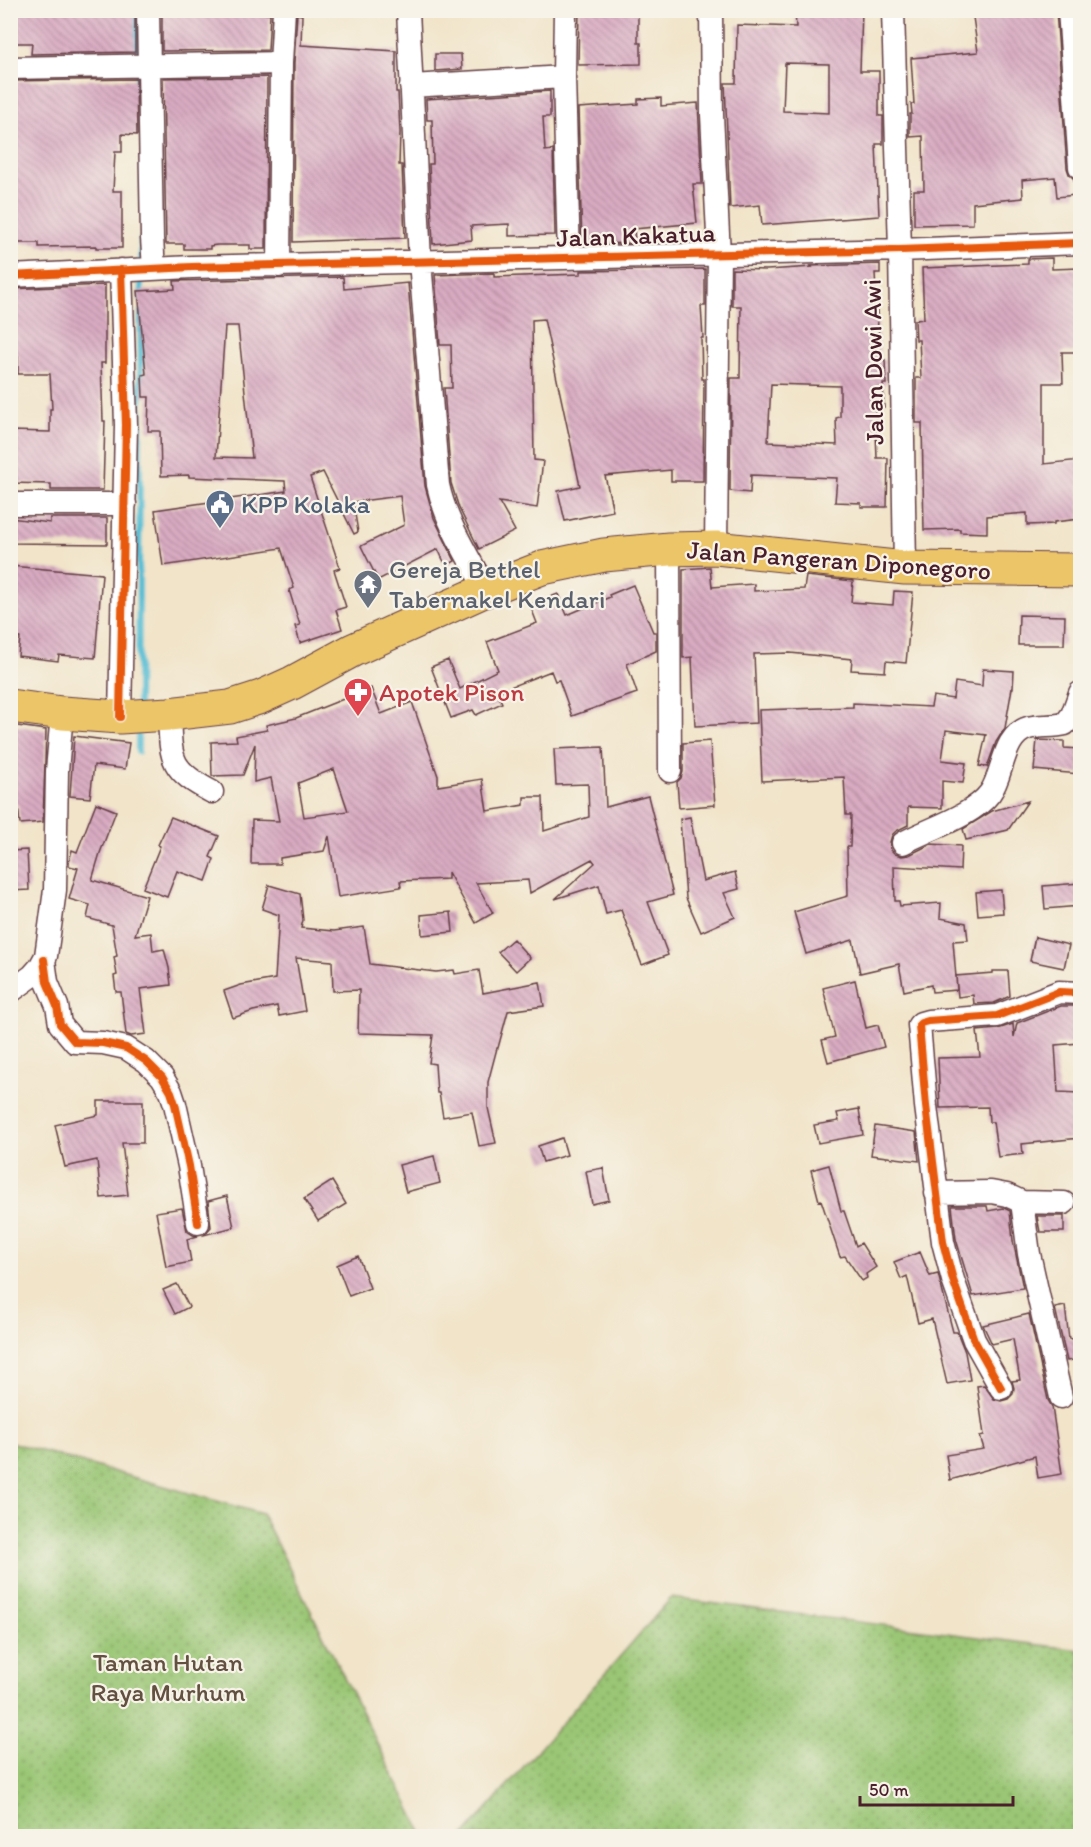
<svg xmlns="http://www.w3.org/2000/svg" width="1091" height="1847" font-family="Itim,sans-serif">
<style>
.park{fill:url(#park-dots);stroke:#727250;stroke-width:1.5}
.lines{fill:none;stroke-linecap:round;stroke-linejoin:round}
.stream{stroke:#56bed4;stroke-width:6}
.building{fill:url(#building-back-hatch);fill-rule:evenodd}
.street-casing{stroke:#633d43;stroke-width:25}
.highway-casing{stroke:#633d43;stroke-width:35}
.street{stroke:#fff;stroke-width:22}
.highway{stroke:#edc569;stroke-width:33}
.cycleway-casing{stroke:#f7f3e8;stroke-width:11}
.cycleway{stroke:#e8590c;stroke-width:8}
.labels{text-anchor:middle;dominant-baseline:central;stroke-width:4.5;stroke-linejoin:round;paint-order:stroke}
.street-label{font-size:26px;fill:#4a1f2b;stroke:#f7f3e8}
.service-label{font-size:26px;fill:#4e5e75;stroke:#f7f3e8;text-anchor:start}
.worship-label{font-size:26px;fill:#5b616d;stroke:#f7f3e8;text-anchor:start}
.health-label{font-size:26px;fill:#be3a42;stroke:#f7f3e8;text-anchor:start}
.park-label{font-size:26px;fill:#625141;stroke:#f7f3e8}
</style>
<defs>
<pattern id="park-dots" width="8" height="8" patternUnits="userSpaceOnUse" patternTransform="scale(1.5)"><rect width="8" height="8" fill="#9ac674"/><path d="M2 2h.1M6 6h.1" fill="none" stroke="#80a05f" stroke-width="1.8" stroke-linecap="round"/></pattern>
<pattern id="building-back-hatch" width="6" height="6" patternUnits="userSpaceOnUse" patternTransform="scale(1.5)"><rect width="6" height="6" fill="#d9acc2"/><path d="M-1 5l2 2M0 0l6 6M5-1l2 2" fill="none" stroke="#b28b9e"/></pattern>
</defs>
<rect width="100%" height="100%" fill="#f7f3e8"/>
<filter id="ink" filterUnits="userSpaceOnUse"><feTurbulence type="fractalNoise" baseFrequency=".0167" numOctaves="2"/><feDisplacementMap in="SourceGraphic" scale="12" xChannelSelector="R" yChannelSelector="G"/><feConvolveMatrix kernelMatrix="1 2 1 2 8 2 1 2 1" color-interpolation-filters="sRGB"/></filter>
<filter id="wash" filterUnits="userSpaceOnUse"><feTurbulence type="fractalNoise" baseFrequency=".008" numOctaves="4" result="noise"/><feDisplacementMap in="SourceGraphic" scale="24" xChannelSelector="R" yChannelSelector="G"/><feGaussianBlur stdDeviation="1.35" result="paint"/><feColorMatrix in="noise" values="0 0 0 0 0 0 0 0 0 0 0 0 0 0 0 0 0 1.4 0 .05"/><feComposite in="paint" operator="in"/></filter>
<g filter="url(#wash)">
<rect width="100%" height="100%" fill="#f1e4c9"/>
<path class="park" d="M10,1442L262,1514L424,1836H11Z
M671,1598L1080,1650V1836H463Z"/>
<g class="lines">
<path class="stream" d="M137,10L138,95
M141,299V240
M138,707L141,312
M138,752V726"/>
</g>
<g id="blocks">
<path class="building" d="M10,10H135V52L31,54L32,43H10Z
M162,10H222L270,14L268,50L162,51Z
M579,10H638V43H641V64L578,65Z
M795,10H862L860,71H879V116H883V144H876L879,216L762,225L760,205L730,208L725,83H736L737,25L796,27ZM785,63L829,64V113L783,111Z
M972,10H1056L1067,168L1069,174L1074,179L1075,195L1057,197L1055,177L1022,180L1023,198L973,203V224L914,225V190H924L923,136L910,137V114H912L911,104H914L911,58L978,52Z
M297,14L302,15L301,45L396,51V92H398L400,132L399,165H402L405,238L293,242L294,63Z
M435,54H461L462,69L435,71Z
M267,77L266,249H250V245H217L210,246V249H184V244H166L163,78Z
M136,79L137,135L122,134V152H115L113,191H122V248H96V246L39,247V243H10V81Z
M550,91V117H543L545,151L553,150L555,235L509,236V224L471,226L472,240L433,244L429,164H433L432,120H427L426,99Z
M661,98V106L698,103L702,184H693L697,223L634,229L635,243L582,244L578,108L638,104V99Z
M1052,258V269L1080,268V352H1062L1063,383H1044V464L1080,460V519L1054,522V524L1027,525V513L987,516V533L960,532V529L924,530L922,423H916V378H921L919,340H916L915,320L924,319L922,268L1028,264V259Z
M880,264V273H875L877,311L880,360H885L886,384H883L884,408H875L877,458H888L887,507H861V503L835,502L837,478L751,475L750,493L730,491L731,378H740L741,306H732V269L767,270L812,267L811,266ZM771,384L840,386V417L836,418L837,445L768,442Z
M705,269V306H701L703,338H701L702,379H704L703,481H671V470L605,476L613,511L565,521L558,491L580,486L544,319L532,320L534,460L543,461L537,508L499,502L515,531L479,549L459,508L451,483L444,388H452L451,345H440L435,275L494,273V277L581,274V271Z
M343,277L344,289L408,283L425,486L434,518L455,561L446,566L438,549L378,580L361,546L404,525L400,496L353,502L358,532L354,534L323,472L310,477L340,568L334,570L346,607L336,610L342,629L300,643L295,626L300,625L289,590L294,588L281,548L163,566L155,510L286,491L285,481L189,477V475L161,476L160,431H148L149,397H143L142,375L146,374L138,291L175,289L174,281ZM225,326H238L252,458L216,457Z
M105,285V363H101L103,421H105L103,490H51V484L10,483V431L50,432V409H52L50,374H18V356H14V321H10V289Z
M10,518L50,523V518H107V544L10,543Z
M10,566L102,574L95,658L59,655L58,661L18,656L20,638L10,635Z
M710,567L712,587L754,584V591L804,589L806,576L853,581L851,602L893,605L894,591L913,592L906,663L886,661L885,672L851,670L852,659L790,653L754,654L757,723L695,726L692,657L683,658V569Z
M633,585L653,632H656V651L627,664L637,693L572,716L559,680L555,681L551,671L497,692L502,703L476,715L473,710L451,718L431,667L448,660L460,689L498,670L487,642L537,623L530,605L558,594L567,615L610,597L609,595Z
M1019,615L1065,616L1064,645H1018Z
M983,669L1014,671L1013,688H1012L1005,728L996,742L987,767L979,766L986,735L946,730L942,760L966,763L963,783L942,781V808L908,807V825L896,831L892,835L890,842L891,850L895,854L902,856L909,855L931,844L961,846L960,870L894,866L895,901H899L900,906L941,903L940,918L966,923L968,940L953,941L957,990L932,992L931,985L904,991L899,964L860,973L853,940L806,954L794,912L848,896L847,847H850L851,815H846L844,777L762,781L759,710L853,707V703L931,707L933,696L953,699L955,682L982,686Z
M371,688L381,714L412,702L438,776V786L482,779L487,811L524,805V797H543L544,831L589,817L588,784L556,785L554,749L603,747L606,807L648,796L673,895L648,902L668,955L642,965L621,910L606,914L599,885L555,899L595,863L592,859L530,893L528,880L476,883L493,913L476,923L448,872V879L400,881L401,887L338,897L329,836L324,851L280,858V864H251L252,820L279,821L271,778L254,782L255,744L243,775L212,776L211,742L237,741L236,736L267,730L266,725L296,718ZM334,769L348,811L304,817L298,783Z
M10,725L46,730L43,822L20,824L18,805L10,804Z
M74,736L129,743L125,769L94,765L90,798L70,796Z
M1037,740L1064,741V748L1080,749V774L1034,770Z
M710,741L715,805L679,808L677,782L681,778L683,772V743Z
M1028,801L1008,830L966,840L963,829L992,811Z
M96,803L116,811L100,853L92,880L147,896L135,935L151,933L153,951L164,949L169,968L171,985L140,989L146,1034L131,1036L126,1034L121,992H116L114,976L117,975L114,957L117,956L112,925L87,918L90,905L69,899L78,868L69,866V862L72,850L77,852Z
M171,817L219,836L210,857L214,859L206,881L177,871L167,897L143,888L160,846L158,845Z
M690,817L703,881L735,872L739,889L724,893L735,917L701,932L686,898L680,819Z
M27,850L29,890L10,891V851Z
M1080,883V906L1045,909L1043,886Z
M269,885L300,894L303,920L301,928L334,931L364,927L370,964L436,972L454,970L455,974L479,970L483,993L540,982L544,1006L508,1011L498,1048H497L488,1082V1108L496,1143L479,1146L472,1112L443,1117L439,1093H437L435,1064L429,1063L433,1035L358,1033L359,990L333,991L332,961L296,958L305,1011L279,1016L277,1006L253,1011L233,1018L224,991L241,985L275,979L279,915L262,909Z
M1001,890L1003,913L978,915L976,892Z
M451,912L453,932L422,935L421,915Z
M1035,937L1069,945L1064,968L1030,961Z
M513,939L530,958L516,971L498,952Z
M993,971H1008L1010,996L994,1003L974,1004L973,995L958,997L956,976L993,973Z
M855,980L866,1028L878,1025L884,1047L828,1062L822,1040L835,1037L823,988Z
M1061,1006H1080V1043L1055,1045L1058,1092L1080,1093V1138L1022,1144L1023,1154L998,1157L993,1122H989L988,1107L940,1108L938,1058L980,1057L977,1031L998,1029L1013,1024L1014,1037L1017,1023Z
M98,1101H143V1143H122L128,1195L101,1198L97,1160L65,1167L55,1125L98,1115Z
M859,1109L863,1135L818,1143L814,1125L839,1121L837,1113Z
M875,1126L916,1132L919,1161L871,1155Z
M562,1138L567,1155L543,1162L538,1146Z
M434,1156L440,1183L406,1192L399,1165Z
M829,1165L841,1211H844L856,1246L861,1243L876,1267L866,1274L867,1278L862,1281L845,1256L840,1257L821,1200L819,1201L811,1170Z
M603,1168L609,1200L592,1204L586,1171Z
M332,1181L346,1204L318,1221L304,1199Z
M227,1196L234,1227L204,1235L211,1227L208,1201Z
M952,1206H987L988,1211L1004,1208L1010,1211L1013,1241L1023,1288L973,1296L956,1239Z
M182,1208L187,1231L193,1235L198,1236L187,1239L191,1262L166,1267L156,1212Z
M1037,1216H1064V1232H1040Z
M920,1252L930,1276L938,1274L953,1332H957L965,1352L970,1380L947,1384L932,1319L918,1323L907,1276L901,1279L894,1262Z
M358,1256L370,1288L349,1296L337,1265Z
M177,1284L189,1307L175,1314L163,1290Z
M1065,1306L1069,1339L1080,1338V1359L1067,1361L1055,1308Z
M1029,1314L1048,1400L1052,1407L1062,1474L1038,1478L1035,1456L950,1480L946,1455L984,1449L980,1436L984,1435L977,1386L984,1385L994,1399L1001,1401L1008,1399L1013,1394L1014,1388L1012,1381L1020,1380L1013,1339L992,1344L983,1325Z"/>
</g>
</g>
<g filter="url(#ink)">
<use href="#blocks" fill-opacity="0" stroke="#633d43" stroke-width="1.5"/>
<g class="lines">
<g class="street-casing">
<path id="street" d="M148,10L152,238L154,269
M408,10L420,261L438,485C446,523 468,556 486,590
M565,10L564,77L569,258
M711,10L712,115L719,254L716,548
M893,10L900,250L905,568
M1069,10L1080,167
M10,68C101,66 191,64 281,63
M411,86L564,77
M279,266L281,63L284,10
M10,276L192,267L900,250L1080,243
M10,504H125
M669,549L670,771
M169,714C171,760 169,769 212,792
M120,717L126,425L121,270
M903,843C928,829 973,816 990,793C1004,774 1002,736 1028,728C1040,725 1053,727 1065,724L1072,715L1080,693
M44,960L47,982L57,1006L60,1024L75,1042L103,1043L126,1048L146,1061L162,1077L171,1092L175,1104L189,1166L198,1223
M10,992L32,976L40,967L46,956L55,890L57,771L62,713
M936,1193L991,1192L1007,1195L1022,1202L1064,1203
M1022,1202L1029,1254L1061,1397
M1001,1388L974,1340L953,1280L943,1242L926,1106L919,1025L921,1023L928,1021L997,1016L1059,992L1080,993"/>
</g>
<g class="highway-casing">
<path id="highway" d="M10,706L62,713L120,717L169,714L230,707L261,697L292,683L353,650L486,590L542,568L604,555L669,549L716,548L905,568L1080,570"/>
</g>
<use href="#street" class="street"/>
<use href="#highway" class="highway"/>
<g class="cycleway-casing">
<path id="cycleway" d="M10,276L192,267L900,250L1080,243
M120,717L126,425L121,270
M44,960L47,982L57,1006L60,1024L75,1042L103,1043L126,1048L146,1061L162,1077L171,1092L175,1104L189,1166L198,1223
M1001,1388L974,1340L953,1280L943,1242L926,1106L919,1025L921,1023L928,1021L997,1016L1059,992L1080,993"/>
</g>
<use href="#cycleway" class="cycleway"/>
</g>
</g>
<defs>
<g id="civic-pin" transform="scale(1.5)"><path d="M0 17L-7.5 6A9.5 9.5 0 1 1 7.5 6Z" fill="#5c6f8a" stroke="#f7f3e8"/><path d="M-.6-6.5H3V-4.5H.6V-3L4-1V1h2V6H-6V1h2V-1L-.6-3ZM-1.2 2.5V6h2.4V2.5Z" fill="#fff"/></g>
<g id="temple-pin" transform="scale(1.5)"><path d="M0 17L-7.5 6A9.5 9.5 0 1 1 7.5 6Z" fill="#6b7280" stroke="#f7f3e8"/><path d="M0-6L5-2H3V0L6.5 2.5H4V6H1.5V3h-3V6H-4V2.5H-6.5L-3 0V-2H-5Z" fill="#fff"/></g>
<g id="pharmacy-pin" transform="scale(1.5)"><path d="M0 17L-7.5 6A9.5 9.5 0 1 1 7.5 6Z" fill="#e0444e" stroke="#f7f3e8"/><path d="M-2-6h4v4h4v4h-4v4h-4v-4h-4v-4h4Z" fill="#fff"/></g>
</defs>
<g fill-rule="evenodd">
<use href="#civic-pin" x="220" y="504"/>
<use href="#temple-pin" x="368" y="584"/>
<use href="#pharmacy-pin" x="358" y="692"/>
</g>
<g class="labels">
<g class="street-label">
<text transform="translate(636 235) rotate(-2)">Jalan Kakatua</text>
<text transform="translate(873 362) rotate(-91)">Jalan Dowi Awi</text>
<text transform="translate(839 560) rotate(4)">Jalan Pangeran Diponegoro</text>
</g>
<g class="service-label">
<text x="241" y="504">KPP Kolaka</text>
</g>
<g class="worship-label">
<text x="389" y="569">Gereja Bethel<tspan x="389" dy="30">Tabernakel Kendari</tspan></text>
</g>
<g class="health-label">
<text x="379" y="692">Apotek Pison</text>
</g>
<g class="park-label">
<text x="168" y="1662">Taman Hutan<tspan x="168" dy="30">Raya Murhum</tspan></text>
</g>
</g>
<rect width="1091" height="1847" fill="none" stroke="#f7f3e8" stroke-width="36"/>
<path d="M860 1796v9h153v-9" fill="none" stroke="#4a1f2b" stroke-width="3"/>
<text x="869" y="1796" font-size="18" fill="#4a1f2b" stroke="#f7f3e8" stroke-width="4.5" paint-order="stroke">50 m</text>
</svg>
